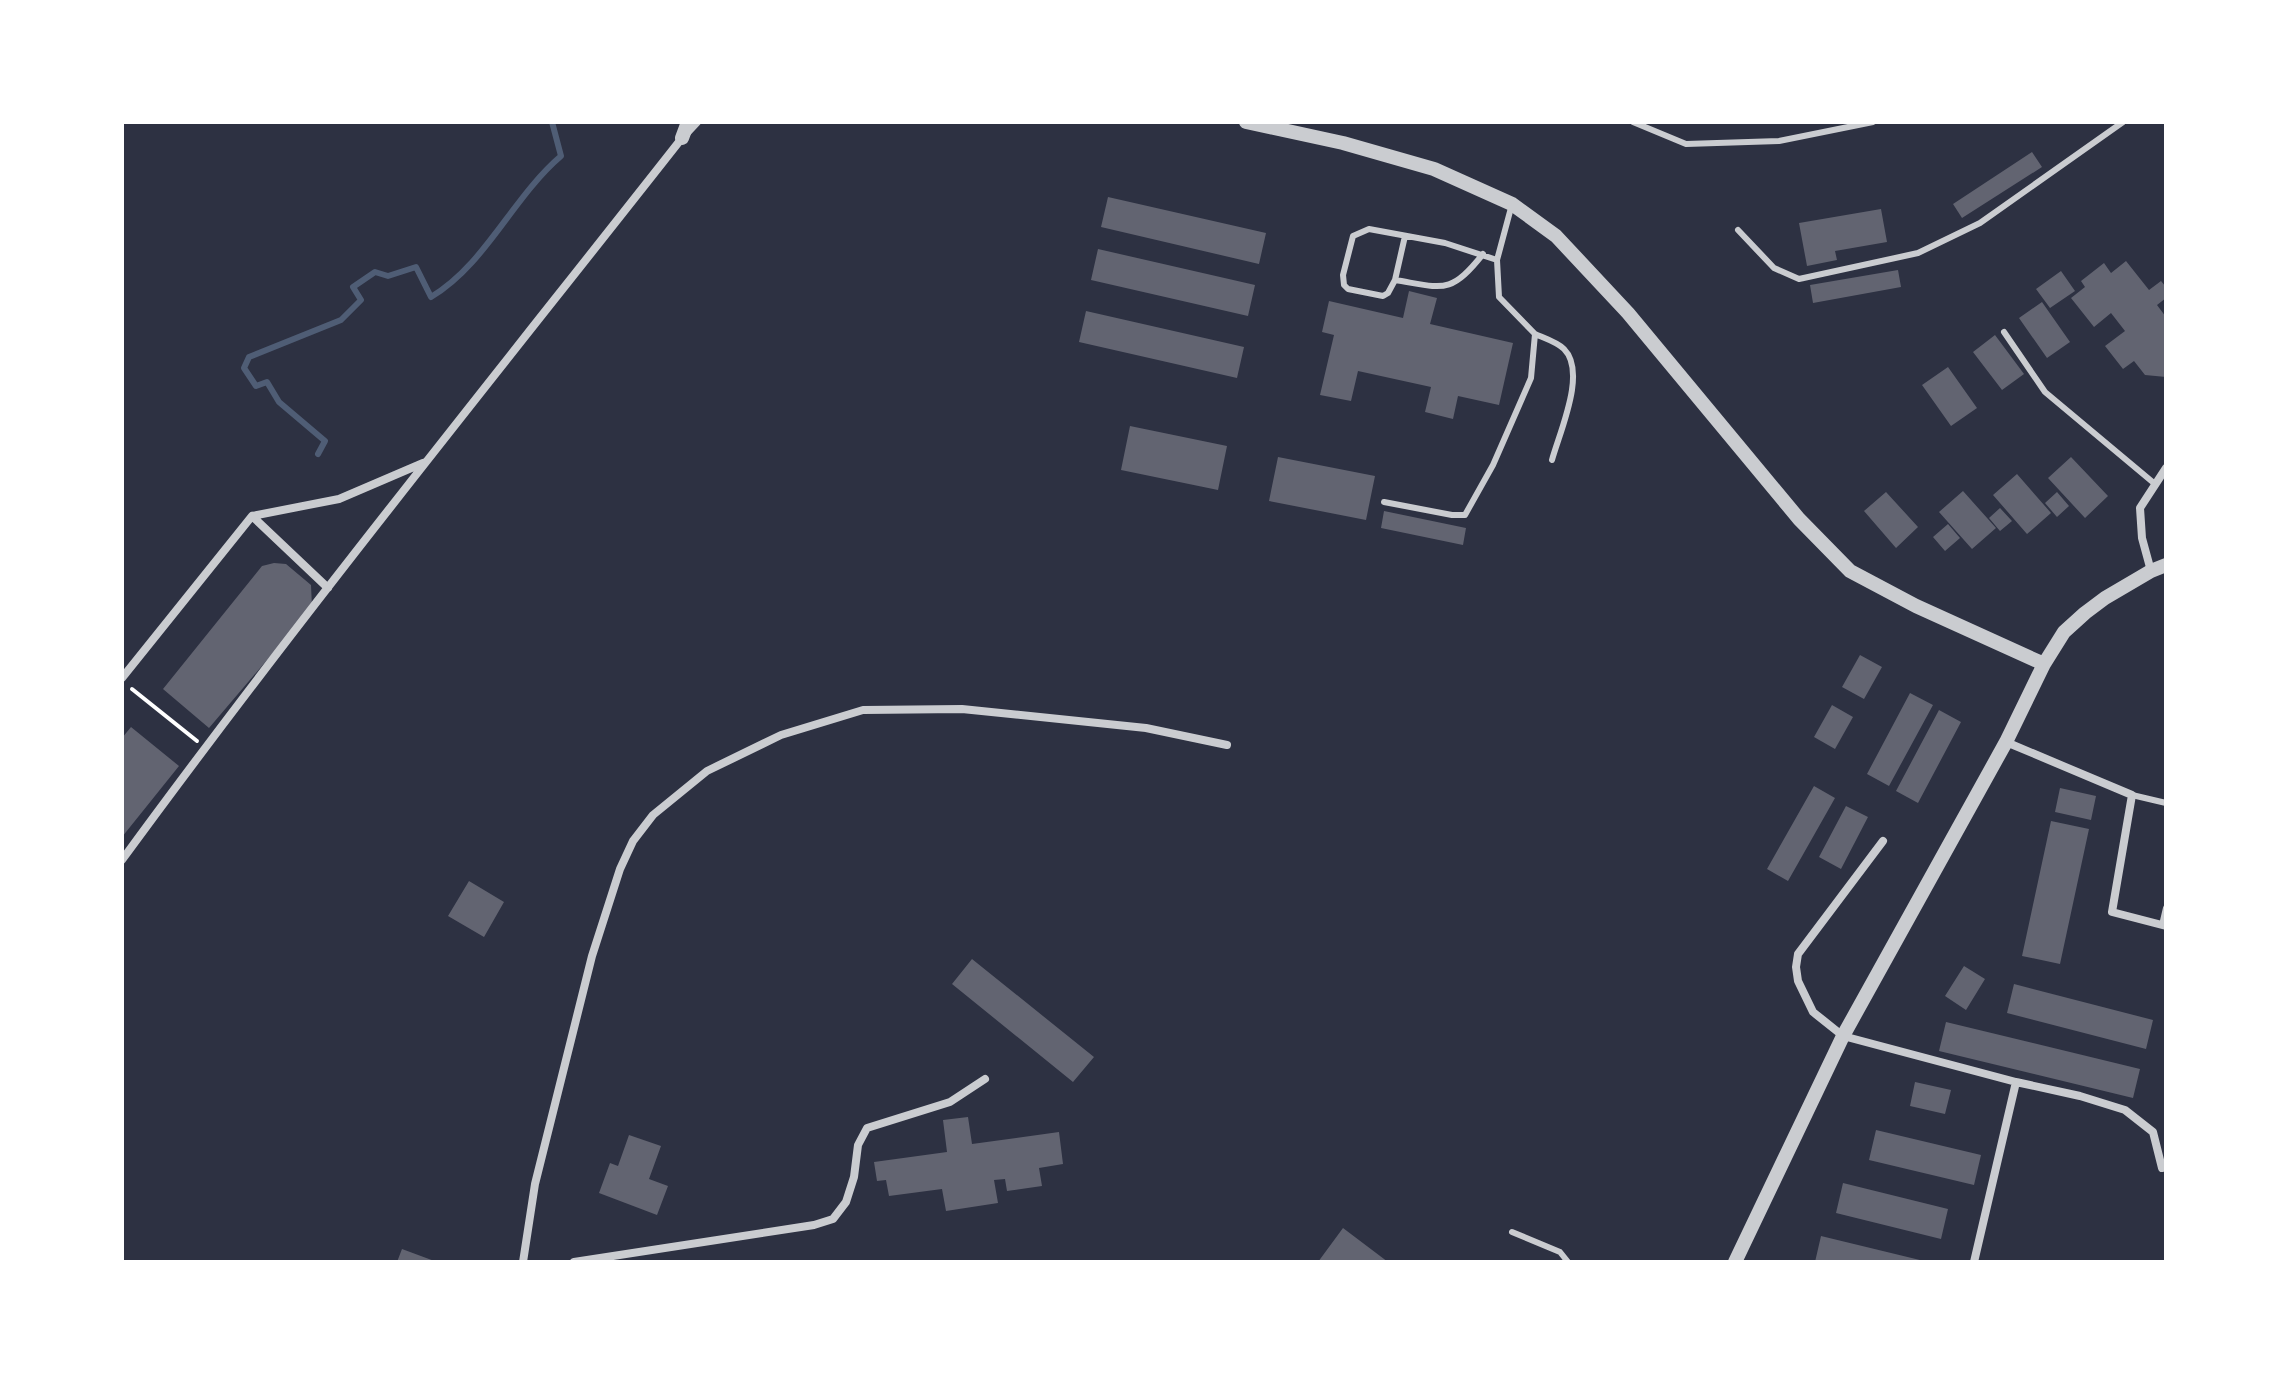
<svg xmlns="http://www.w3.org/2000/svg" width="2288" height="1384" font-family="Cabin,sans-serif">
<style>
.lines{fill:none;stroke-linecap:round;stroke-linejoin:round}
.stream{stroke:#4f5d75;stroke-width:6}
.building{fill:#626471}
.path{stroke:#fff;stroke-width:4}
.service{stroke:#caccd0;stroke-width:6}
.minor{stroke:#caccd0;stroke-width:8}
.tertiary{stroke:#caccd0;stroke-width:14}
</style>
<rect width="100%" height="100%" fill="#2d3142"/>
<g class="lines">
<path class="stream" d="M318,454L325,441L279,402L267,382L256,386L244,368L249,357L341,320L361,300L353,287L375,272L388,276L416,267L431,297C486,264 512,198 561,156L552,122"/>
</g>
<path class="building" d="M2032,152L2042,167L1962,218L1953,204Z
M1108,197L1266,233L1259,264L1101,227Z
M1881,209L1887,242L1835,251L1837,260L1807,266L1799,223Z
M1098,249L1255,285L1248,316L1091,280Z
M2126,261L2149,290L2161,281L2166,287V298L2157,305L2166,317V377L2145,375L2134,361L2123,369L2105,346L2125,331L2111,313L2094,327L2071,298L2085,287L2081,281L2104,263L2111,273Z
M1898,270L1901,287L1813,303L1810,285Z
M2061,271L2075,291L2050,308L2036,289Z
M1409,291L1437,298L1430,324L1513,343L1499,405L1458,396L1453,419L1425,412L1431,387L1358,371L1351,401L1320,395L1334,335L1322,332L1329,301L1403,318Z
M2042,302L2070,342L2047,358L2019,318Z
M1086,311L1244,347L1237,378L1079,342Z
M1995,335L2024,374L2002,390L1973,352Z
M1948,367L1977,408L1951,426L1922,385Z
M1130,426L1227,446L1218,490L1121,470Z
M1278,457L1375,476L1366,520L1269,501Z
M2071,457L2108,496L2085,518L2048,478Z
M2017,474L2051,513L2027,534L1993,495Z
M1963,491L1996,528L1972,549L1939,512Z
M1886,492L1918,527L1896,548L1864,511Z
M2057,492L2069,506L2057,517L2045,503Z
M2000,508L2012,521L2000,531L1989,518Z
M1384,511L1466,528L1463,545L1381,528Z
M1948,524L1960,538L1945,551L1933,537Z
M274,563L286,564L311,585L312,607L209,728L163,689L262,566Z
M1860,655L1882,667L1864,699L1842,687Z
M1910,693L1933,705L1889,786L1867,774Z
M1832,705L1853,717L1835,749L1814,737Z
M1939,710L1961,722L1918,803L1896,791Z
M131,727L179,766L122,837V738Z
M1814,786L1835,798L1788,881L1767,869Z
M2060,788L2096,796L2091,820L2055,812Z
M1846,806L1868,817L1841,869L1819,857Z
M2051,821L2089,829L2060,964L2022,956Z
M469,881L504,902L484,937L448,916Z
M972,959L1094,1057L1073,1082L952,984Z
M1964,966L1985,979L1966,1010L1945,996Z
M2014,984L2153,1020L2146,1049L2007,1013Z
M1946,1022L2140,1069L2133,1098L1939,1051Z
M1915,1082L1951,1090L1945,1114L1910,1106Z
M968,1117L972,1144L1059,1132L1063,1164L1039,1168L1042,1186L1007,1191L1005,1179L994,1180L998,1203L946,1211L942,1189L889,1196L886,1180L877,1181L874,1162L947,1152L943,1120Z
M1876,1130L1981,1155L1974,1185L1869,1160Z
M629,1135L661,1146L649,1179L668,1186L657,1215L599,1193L610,1163L618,1166Z
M1843,1183L1948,1209L1941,1239L1836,1213Z
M1343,1228L1388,1262H1318Z
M1821,1236L1924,1261V1262H1815Z
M402,1249L437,1262H397Z"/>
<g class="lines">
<path class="path" d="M132,689L197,741"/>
<path class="service" d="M1633,122L1686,144L1779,141L1873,122
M1738,230L1774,268L1799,279L1918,253L1980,223L2123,122
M1483,254C1450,295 1444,288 1395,280L1388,293L1383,296L1348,289L1344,285L1343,275L1353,236L1369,229L1445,243L1497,260
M1395,280L1405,236
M2004,332L2045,392L2155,484
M1535,334C1544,338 1557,342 1564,349C1587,372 1560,431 1552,460
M1384,502L1452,515H1465L1493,465L1531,378L1535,334L1499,297L1497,260L1512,204
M2132,795L2166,803
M2162,925L2166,908
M1512,1232L1560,1252L1568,1262"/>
<path class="minor" d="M252,516L328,588
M2151,571L2142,538L2140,508L2166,468
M122,678L252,516L339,499L423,463
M2006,742L2132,795L2112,912L2166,926
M1883,841L1798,954L1796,967L1798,981L1813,1012L1843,1036L2016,1082L2080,1096L2125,1110L2153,1132L2162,1168
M122,860C302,614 494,377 682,138L697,122
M523,1262L535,1184L592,956L620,869L633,841L653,815L707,771L781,735L863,710L962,709L1146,728L1227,745
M574,1262L814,1225L833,1219L846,1202L854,1177L858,1145L867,1128L950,1102L985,1079
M1974,1262L2016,1082"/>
<path class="tertiary" d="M1246,122L1343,143L1434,169L1512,204L1556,236L1628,313L1799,519L1850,571L1916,606L2044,664
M682,138L688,122
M1735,1262L1843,1036L2006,742L2044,664L2064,632L2085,613L2105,598L2151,571L2166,565"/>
</g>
<rect width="2288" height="1384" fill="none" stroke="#ffffff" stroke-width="248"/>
</svg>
